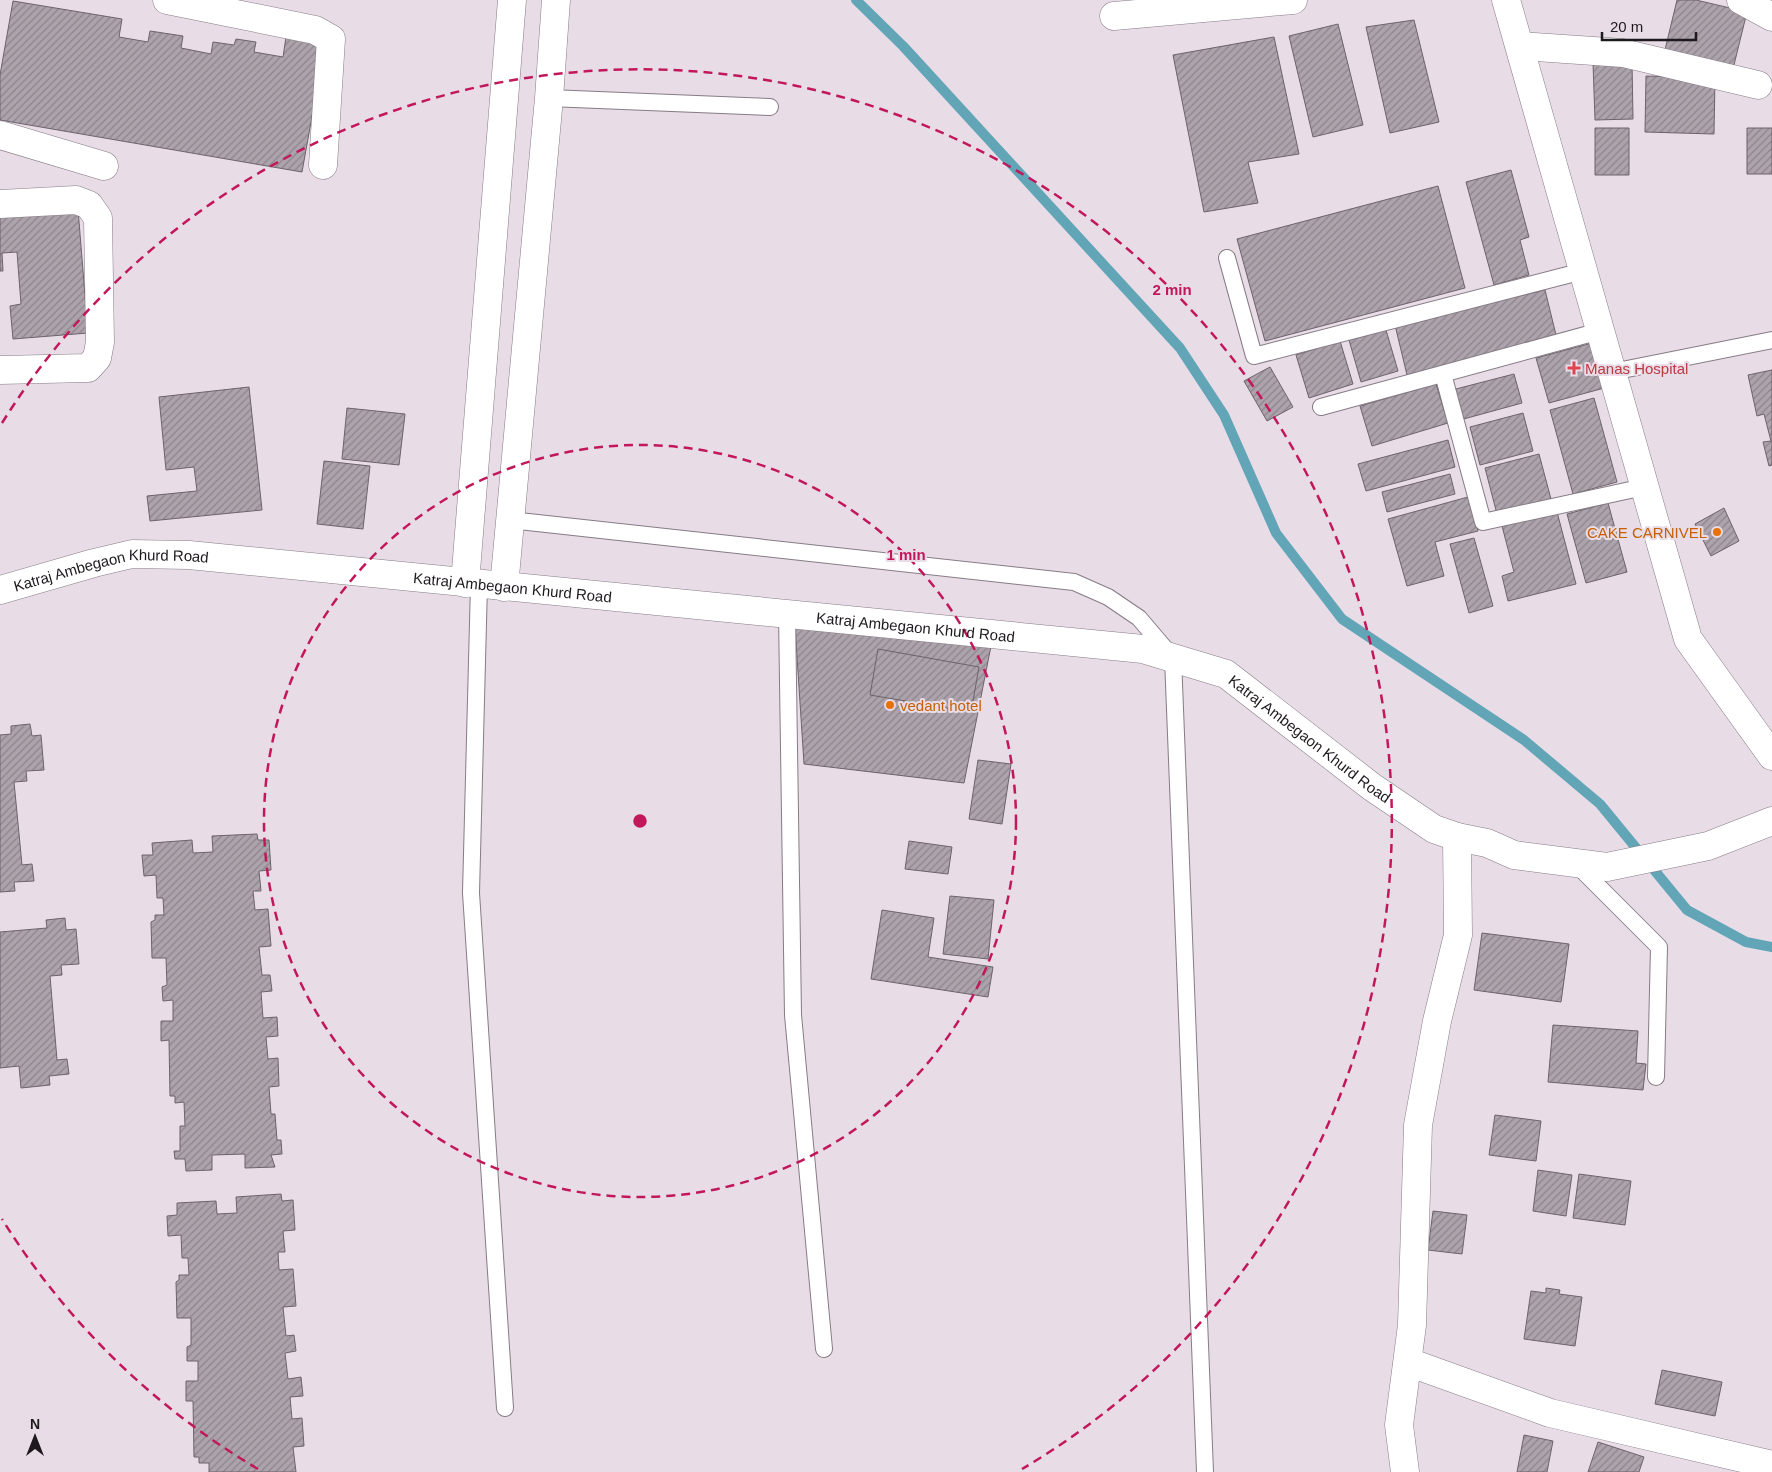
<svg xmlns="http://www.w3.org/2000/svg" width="1772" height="1472" font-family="Helvetica,sans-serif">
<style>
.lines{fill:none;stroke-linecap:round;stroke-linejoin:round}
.stream{stroke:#61a5b7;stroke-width:10}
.building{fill:url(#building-hatch);stroke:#6d636c}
.lane-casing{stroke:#867c85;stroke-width:18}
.street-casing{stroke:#867c85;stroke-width:29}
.secondary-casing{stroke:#867c85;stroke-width:29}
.lane{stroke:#fff;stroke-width:16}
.street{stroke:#fff;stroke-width:28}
.secondary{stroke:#fff;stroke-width:28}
.ring{fill:none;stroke:#c2185b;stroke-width:2.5;stroke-dasharray:9 6}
.health-dot{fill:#e0444e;stroke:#e8dce7;stroke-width:2}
.food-dot{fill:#e8710a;stroke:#e8dce7;stroke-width:2}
.labels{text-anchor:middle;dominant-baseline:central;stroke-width:4;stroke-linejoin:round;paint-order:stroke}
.health-label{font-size:15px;fill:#be3a42;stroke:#e8dce7;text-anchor:start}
.food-label{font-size:15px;fill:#c56008;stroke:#e8dce7;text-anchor:end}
.street-label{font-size:15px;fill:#1d191d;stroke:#e8dce7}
.centre{fill:#c2185b;stroke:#e8dce7;stroke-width:2.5}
.ring-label{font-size:15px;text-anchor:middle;font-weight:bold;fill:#c2185b;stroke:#e8dce7;stroke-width:4;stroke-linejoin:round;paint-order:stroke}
</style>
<defs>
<pattern id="building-hatch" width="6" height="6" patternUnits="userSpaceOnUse" patternTransform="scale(1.25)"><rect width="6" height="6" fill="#ada3ac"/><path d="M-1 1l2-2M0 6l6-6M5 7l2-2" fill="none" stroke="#8c848b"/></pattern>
</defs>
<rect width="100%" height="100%" fill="#e8dce7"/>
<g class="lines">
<path class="stream" d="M856,0L903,46L1180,348L1224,415L1276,533L1342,619L1524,740L1600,804L1687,910L1746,942L1772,947"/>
</g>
<path class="building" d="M1677,0H1696L1747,12L1732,73L1663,58Z
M13,1L122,19L119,37L148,42L150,31L183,36L181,48L211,54L213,42L234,45L236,39L256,42L254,52L283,57L286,37L325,44L302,172L0,120V75Z
M1414,20L1439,122L1390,133L1366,27Z
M1338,24L1363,125L1313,137L1289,36Z
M1274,37L1299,154L1248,162L1258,203L1204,212L1173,55Z
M1632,62L1633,119L1595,120L1593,63Z
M1646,76L1715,78L1714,134L1645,132Z
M1595,128H1629V175H1595Z
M1747,128H1772V174H1747Z
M1511,170L1529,237L1520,240L1529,275L1494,285L1466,182Z
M1438,186L1465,288L1265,341L1237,239Z
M78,209L88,333L13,339L10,306L21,304L17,252L2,253L3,271H0V216Z
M1545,290L1557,339L1407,375L1395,325Z
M1386,330L1398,371L1361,382L1349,340Z
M1340,341L1353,384L1309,398L1296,355Z
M1596,342L1608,387L1549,403L1536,358Z
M1270,367L1293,407L1267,421L1244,381Z
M1772,370V465L1769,466L1763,442L1771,441L1764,414L1757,416L1748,375Z
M1514,374L1522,403L1460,420L1452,390Z
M1436,384L1448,423L1372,446L1360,406Z
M249,387L262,510L150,521L147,496L197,491L194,467L166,470L159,397Z
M1594,398L1617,482L1573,494L1550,410Z
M347,408L405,414L399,465L342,459Z
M1523,413L1533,451L1480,465L1470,427Z
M1448,440L1455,467L1366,491L1358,464Z
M1539,454L1551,499L1497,514L1485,468Z
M324,461L370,466L363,529L317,524Z
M1450,474L1455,494L1387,512L1382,492Z
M1468,497L1478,531L1435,542L1444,576L1407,586L1388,519Z
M1608,503L1627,572L1586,583L1567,514Z
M1724,508L1739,541L1711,556L1695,524Z
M1557,512L1576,584L1508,601L1502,576L1514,572L1502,526Z
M1474,538L1493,606L1469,613L1450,544Z
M795,626L991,646L964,783L804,764Z
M878,649L979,667L971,712L870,695Z
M30,724L32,736L41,735L44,770L26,771L27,781L14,782L22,865L32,864L34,881L14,882L15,891L0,892V735L11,734V726Z
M978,760L1011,764L1002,824L969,819Z
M257,834L258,840H269L271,870L259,871L261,891H253L255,910L268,909L271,946L259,947L262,975H270L272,991L261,992L263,1018L277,1017L278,1036L266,1037L268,1059L278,1058L279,1086L269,1087L271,1114H275L277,1140H281L282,1154L271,1155L275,1167L245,1168V1154L212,1155V1170L186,1171L185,1159H175L174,1151H180V1126H185L184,1102L175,1103V1096H170L169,1040L161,1041V1021H173V1000L163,1001L162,987L167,985L166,958H152L151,922L155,920V915H164L163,898H157L156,875L144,876L142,855H153L152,843L192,840L193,853L213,852L212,836Z
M909,841L952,847L948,874L905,869Z
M950,896L994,900L988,959L943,954Z
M882,910L934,918L928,957L993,967L988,997L871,979Z
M65,918L66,930L76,929L79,964L61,965L62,975L50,976L57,1060L67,1059L69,1074L49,1076L50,1085L21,1088L19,1066L0,1068V932L47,928L46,920Z
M1482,933L1569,944L1561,1002L1474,990Z
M1553,1025L1638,1031L1636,1063L1646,1064L1643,1090L1548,1082Z
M1495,1115L1541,1121L1536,1161L1489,1155Z
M1538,1170L1572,1175L1566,1216L1533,1211Z
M1579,1174L1631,1181L1625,1225L1573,1218Z
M281,1194L282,1201L293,1200L295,1230L283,1231L285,1252H278L279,1270L293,1269L296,1306L283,1307L286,1336L294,1335L296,1351L285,1353L288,1379L301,1377L303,1396L290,1397L292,1419L302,1418L304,1446L293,1447L296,1472H209V1463H199V1457H194L193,1401H186V1381H198V1361H187V1347L191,1345V1318H177L176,1282L179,1280V1275H189L188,1258H182L181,1235L168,1236L167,1216L177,1215V1203L216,1201L217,1214L237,1213L236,1197Z
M1433,1211L1467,1215L1462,1254L1428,1250Z
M1546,1288L1560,1290L1559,1294L1582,1297L1575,1346L1524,1339L1531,1291L1546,1293Z
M1662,1370L1722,1382L1715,1416L1655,1404Z
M1524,1435L1553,1441L1547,1472H1517Z
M1598,1442L1644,1457L1639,1472H1588Z"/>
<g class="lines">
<g class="lane-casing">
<path id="lane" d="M549,98L770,107
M1227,258L1254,356L1583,271
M1612,372L1772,340
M1443,374L1483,522L1644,487
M1321,407L1600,331
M510,520L1074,582L1108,597L1139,618L1173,658L1205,1472
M479,584L471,893L505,1408
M787,614L793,1015L824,1349
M1576,864L1659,947L1656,1077"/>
</g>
<g class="street-casing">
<path id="street" d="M167,0L315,30L331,39L323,165
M1506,0L1688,639L1772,756
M1741,0L1772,17
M1114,16L1293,0
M1519,46L1623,53L1758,85
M0,135L104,166
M0,204L76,200L89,205L98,218L100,342L97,358L88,368L0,370
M465,583L512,0
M504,587L549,98L556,0
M1408,1362L1550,1413L1772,1465
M1405,1472L1399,1425L1412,1325L1418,1125L1437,1021L1458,935L1457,837"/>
</g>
<g class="secondary-casing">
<g id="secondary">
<path id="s1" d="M0,590L94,563L132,554L189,555L1143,649L1226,674L1372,787L1434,829L1457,837L1487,843L1514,855L1607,867L1708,846L1772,821"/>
</g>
</g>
<use href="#lane" class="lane"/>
<use href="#street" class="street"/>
<use href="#secondary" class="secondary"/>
</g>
<g class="ring">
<circle cx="640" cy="821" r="376"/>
<path d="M258 1469A752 752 0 0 1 2 1219M2 423A752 752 0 1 1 1022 1469"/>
</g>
<path class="health-dot" d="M1571.5 360.5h5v5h5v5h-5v5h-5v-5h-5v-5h5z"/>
<g class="food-dot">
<circle cx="1717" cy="532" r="5"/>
<circle cx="890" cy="705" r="5"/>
</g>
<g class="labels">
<g class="health-label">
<text x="1585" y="368">Manas Hospital</text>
</g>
<g class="food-label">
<text x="1707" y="532">CAKE CARNIVEL</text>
<text x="900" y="705" text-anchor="start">vedant hotel</text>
</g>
<g class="street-label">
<text stroke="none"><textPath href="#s1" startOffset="114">Katraj Ambegaon Khurd Road</textPath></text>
<text stroke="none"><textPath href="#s1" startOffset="519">Katraj Ambegaon Khurd Road</textPath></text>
<text stroke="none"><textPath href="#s1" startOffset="924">Katraj Ambegaon Khurd Road</textPath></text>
<text stroke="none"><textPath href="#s1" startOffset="1345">Katraj Ambegaon Khurd Road</textPath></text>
</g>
</g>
<circle cx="640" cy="821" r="8" class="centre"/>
<g class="ring-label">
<text x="1172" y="295">2 min</text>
<text x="906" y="560">1 min</text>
</g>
<g transform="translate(35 1437)" stroke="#e8dce7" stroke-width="4" paint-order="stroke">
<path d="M0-4L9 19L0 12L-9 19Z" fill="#1d191d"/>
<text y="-8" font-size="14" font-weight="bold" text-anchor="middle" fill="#1d191d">N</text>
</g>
<path d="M1602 32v8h94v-8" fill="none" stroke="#1d191d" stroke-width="2.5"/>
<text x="1610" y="32" font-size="15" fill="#1d191d" stroke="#e8dce7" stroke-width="4" paint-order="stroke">20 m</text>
</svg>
